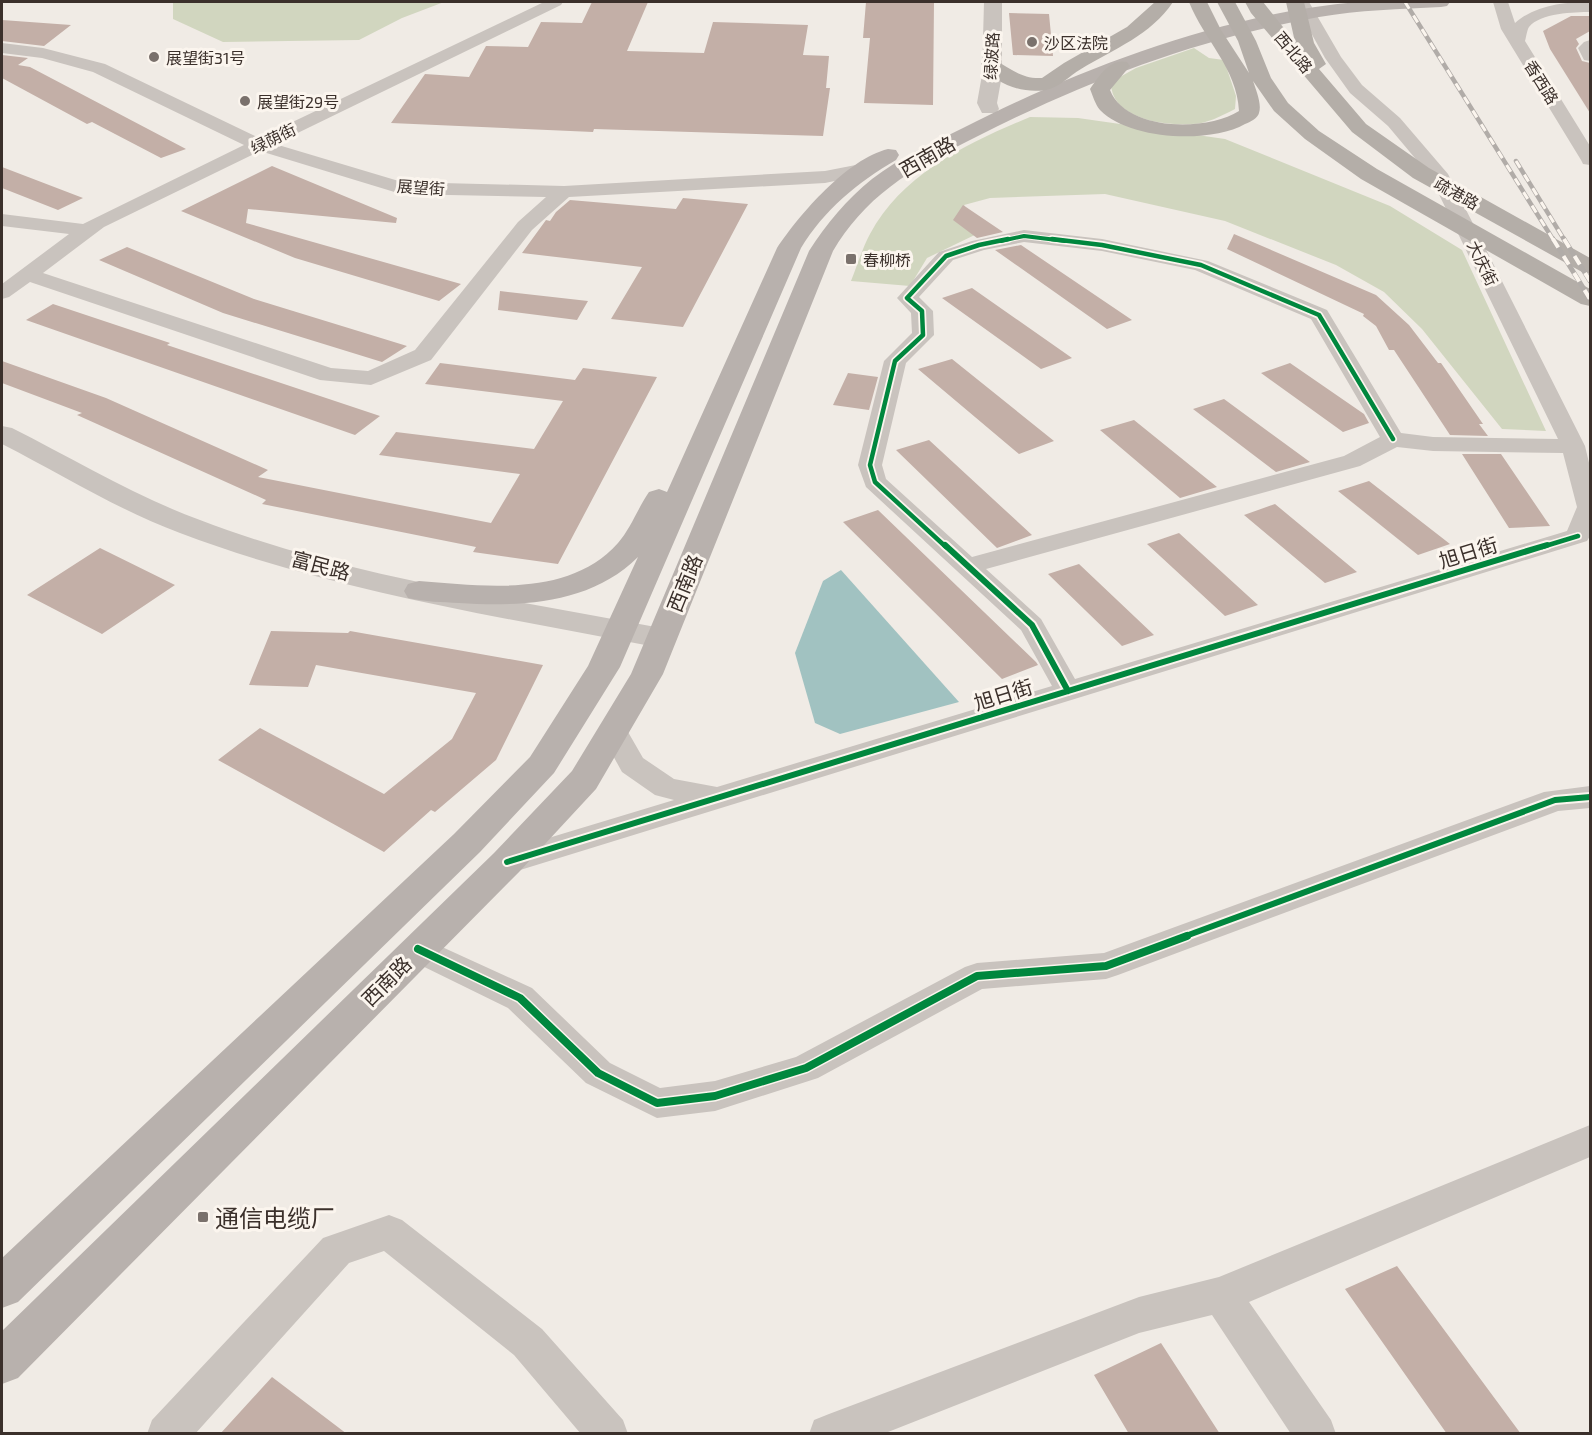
<svg xmlns="http://www.w3.org/2000/svg" width="1592" height="1435" font-family="'Exo 2','Noto Sans SC',sans-serif">
<style>
.green{fill:#d1d6bf}
.water{fill:#a1c2c1}
.building{fill:#c3afa7}
.lines{fill:none;stroke-linecap:round;stroke-linejoin:round}
.minor{fill:#c9c3be;fill-rule:evenodd}
.tertiary{fill:#c9c3be;fill-rule:evenodd}
.primary{fill:#b8b1ad;fill-rule:evenodd}
.trunk{fill:#b4aea8;fill-rule:evenodd}
.rail-far1-casing{stroke:#b1aca8;stroke-width:4.5}
.rail-casing{stroke:#b1aca8;stroke-width:5}
.rail-far1{stroke:#fbf5ee;stroke-width:3;stroke-dasharray:8;stroke-linecap:butt}
.rail{stroke:#fbf5ee;stroke-width:4;stroke-dasharray:10;stroke-linecap:butt}
.cycleway-far3-casing{stroke:#fbf5ee;stroke-width:6}
.cycleway-far2-casing{stroke:#fbf5ee;stroke-width:8}
.cycleway-far1-casing{stroke:#fbf5ee;stroke-width:10}
.cycleway-casing{stroke:#fbf5ee;stroke-width:11}
.cycleway-far3{stroke:#00873e;stroke-width:4}
.cycleway-far2{stroke:#00873e;stroke-width:4.5}
.cycleway-far1{stroke:#00873e;stroke-width:6}
.cycleway{stroke:#00873e;stroke-width:8}
.poi-dot{fill:#7a716c;stroke:#fbf5ee;stroke-width:2}
.labels{text-anchor:middle;dominant-baseline:central;stroke-width:6;stroke-linejoin:round;paint-order:stroke}
.far-poi-label{font-size:16px;fill:#3b302b;stroke:#fbf5ee;text-anchor:start}
.far-street-label{font-size:16px;fill:#3b302b;stroke:#fbf5ee}
.street-label{font-size:20px;fill:#3b302b;stroke:#fbf5ee}
.near-poi-label{font-size:24px;fill:#3b302b;stroke:#fbf5ee;text-anchor:start}
</style>
<rect width="100%" height="100%" fill="#f0ebe5"/>
<path class="green" d="M173,2H444L402,18L359,40L223,42L173,19Z
M1194,48L1209,58L1224,60L1236,96L1235,109C1221,116 1207,124 1191,124C1163,126 1110,118 1111,82L1136,68Z
M1030,117L1078,118L1225,139L1390,206L1462,250L1546,431L1502,429L1422,329L1384,292L1336,265L1225,221L1105,194L990,198L964,205L983,231L927,258L910,286L851,281C857,266 862,249 870,234C903,173 968,143 1030,117Z"/>
<path class="water" d="M841,570L959,702L840,734L815,723L795,653L823,581Z"/>
<path class="building" d="M592,2H648L627,51L704,53L713,22L808,25L803,55L829,56L826,88H830L823,136L594,129L593,132L391,123L425,74L469,77L486,46L528,47L541,22L582,23Z
M866,2H934L933,105L864,103L870,38H863Z
M1009,13L1049,14L1053,56L1013,55Z
M1571,16H1590V31L1576,39L1579,44L1576,48L1582,61L1590,63V113L1550,49L1543,31Z
M2,20L71,25L44,46L2,41Z
M2,55L28,58L18,65L30,67L186,149L161,158L92,122L87,124L2,78Z
M272,166L397,218L396,223L248,209L246,223L461,284L439,301L295,258L181,211Z
M2,167L83,198L58,210L2,188Z
M683,198L748,204L683,327L611,319L642,267L522,253L546,220L550,221L556,212L570,200L676,209Z
M963,205L1003,232L977,238L953,220Z
M1234,234L1376,295L1409,325L1438,363H1441L1483,424H1479L1488,436L1450,435L1394,350H1389L1376,326L1363,316L1364,314L1227,249Z
M1021,245L1132,320L1107,329L995,250Z
M127,247L254,299L407,346L382,362L223,313L99,260Z
M972,288L1072,358L1041,369L942,298Z
M500,291L588,301L577,320L498,310Z
M53,304L170,343L167,345L380,416L355,435L26,320Z
M952,359L1054,441L1019,454L918,369Z
M2,361L106,398L268,470L258,477L491,523L520,474L379,455L396,432L534,449L563,401L425,384L440,363L575,380L583,368L657,377L558,564L473,552L476,547L262,504L266,500L77,415L82,413L2,383Z
M1290,363L1364,414L1369,423L1343,432L1261,373Z
M848,373L878,377L869,410L833,405Z
M1224,399L1310,462L1276,472L1193,409Z
M1134,420L1217,487L1180,498L1100,430Z
M929,440L1032,535L997,548L896,450Z
M1462,454H1501L1550,526L1509,528Z
M1369,481L1450,544L1418,555L1338,491Z
M1275,504L1357,572L1325,583L1244,515Z
M878,510L1036,662L1038,665L1002,679L843,522Z
M1179,533L1258,605L1225,616L1147,544Z
M100,548L175,585L102,634L27,595Z
M1079,564L1154,635L1122,646L1048,574Z
M271,631L348,633L350,631L543,665L496,760L435,812L431,810L384,852L218,760L260,728L384,794L452,739L476,693L316,665L308,687L249,685Z
M1397,1266L1521,1434H1447L1345,1289Z
M1161,1343L1220,1434H1129L1094,1375Z
M272,1377L347,1434H220Z"/>
<g class="lines">
<path class="minor" d="M544,2H563L561,5L275,144L402,182L564,186L825,171L866,163L873,165L875,169L873,173L825,183L569,197L532,230L431,360L371,385L320,380L30,282L9,297L2,299V284L69,234L2,226V214L83,224L244,145L93,72L42,58L2,53V43L43,48L105,64L259,138ZM260,151L401,194L546,197L518,222L415,350L368,371L331,368L43,273L104,227Z
M1294,2H1309L1341,57L1362,85L1400,118L1448,174L1585,446L1590,467V536L1587,541L507,874L496,870L491,862L496,854L674,800L655,795L622,772L600,732L604,725L614,722L624,725L643,758L674,779L717,787L1052,686L1021,630L866,487L858,465L884,361L912,333L911,313L897,298L939,252L972,241L1024,230L1102,239L1208,261L1327,310L1401,433L1433,437L1558,439L1430,176L1388,126L1350,93L1325,58ZM1024,242L1102,251L1195,270L1311,319L1380,437L1344,456L972,557L886,479L882,465L906,363L934,335L933,311L919,297L953,260L984,250ZM1397,447L1433,451L1563,453L1577,507L1567,531L1075,679L1041,619L986,569L1360,466Z
M1493,2H1508L1515,23C1535,5 1565,2 1590,2V12C1575,12 1540,13 1529,27C1527,30 1526,38 1525,41L1590,146V165L1583,164L1581,160L1501,29Z
M1590,40V61L1584,60L1578,48L1584,42Z
M1590,786V808L1558,811L1118,975L1106,979L982,989L818,1078L715,1111L657,1118L586,1083L508,1008L406,958L402,949L406,940L418,936L532,988L610,1063L660,1088L715,1081L796,1057L965,967L977,963L1104,953L1544,792Z
M1590,1125V1157L1249,1302L1331,1420L1336,1434H1291L1212,1315L1139,1333L883,1434H809L814,1420L829,1414L1139,1297L1219,1277Z
M389,1215L402,1220L542,1329L623,1420L628,1434H581L514,1355L384,1251L349,1263L195,1434H147L152,1420L323,1238Z"/>
<path class="tertiary" d="M984,2H1002V75L997,103L999,109L996,113H982L977,103L982,75Z
M2,426L12,428C74,459 134,496 200,520C346,576 508,599 661,628L672,631L677,638L672,645L661,648C501,617 333,591 180,533C118,510 61,474 2,444Z"/>
<path class="primary" d="M1357,2H1450L1447,6L1441,7C1400,9 1359,10 1319,17C1199,38 1084,82 976,137C947,152 916,166 890,187C867,204 847,227 833,251L663,674L596,789L520,871L18,1378L2,1384V1331L494,853L572,771L631,674L809,251C826,224 847,199 872,179C899,158 932,143 963,128C1083,67 1223,14 1357,2Z
M888,149L896,150L899,155L896,160C858,182 824,210 801,248L620,667L554,773L480,852L18,1302L2,1308V1258L454,834L530,757L588,666L638,557C591,604 521,607 459,603C442,602 425,602 408,598L404,591L408,584L419,581C485,586 569,598 618,543C631,528 638,508 649,492L659,489L667,492L777,248C800,214 847,159 888,149Z"/>
<path class="trunk" d="M1155,2H1173C1151,35 1114,49 1081,69C1069,76 1060,87 1046,90C1022,94 995,84 981,64L984,60C1001,56 1014,80 1042,78L1064,63L1127,27Z
M1189,2H1207L1221,30L1249,73L1238,41L1217,2H1235L1256,41L1271,78L1288,103L1319,131L1377,169L1590,289V306L1581,304L1361,179L1305,139L1274,111L1253,81C1256,90 1262,104 1259,113C1258,118 1250,122 1245,124C1210,144 1129,140 1100,110C1095,104 1093,96 1090,89C1099,76 1110,58 1127,62L1130,66L1110,90C1126,131 1206,132 1239,111C1237,68 1204,40 1189,2Z
M1245,2H1263L1295,42L1286,2H1304L1314,43L1326,64L1319,69L1366,124L1429,168L1590,258V274L1582,272L1413,178L1352,132L1251,13Z"/>
<g class="rail-far1-casing">
<path id="rail-far1" d="M1405,2L1554,241
M1516,161L1565,241"/>
</g>
<g class="rail-casing">
<path id="rail" d="M1553,239L1590,299
M1564,239L1590,281"/>
</g>
<use href="#rail-far1" class="rail-far1"/>
<use href="#rail" class="rail"/>
<g class="cycleway-far3-casing">
<path id="cycleway-far3" d="M1001,241L1024,236L1065,241"/>
</g>
<g class="cycleway-far2-casing">
<path id="cycleway-far2" d="M1052,239L1102,245L1201,265L1319,315L1393,439
M946,547L875,482L870,465L895,361L923,335L922,311L907,298L946,256L979,245L1008,239
M1542,547L1578,536"/>
</g>
<g class="cycleway-far1-casing">
<path id="cycleway-far1" d="M945,545L1032,625L1068,691
M507,862L1547,545
M1183,937L1555,800L1590,797"/>
</g>
<g class="cycleway-casing">
<path id="cycleway" d="M418,949L520,998L598,1073L657,1103L715,1096L806,1068L977,976L1106,966L1187,936"/>
</g>
<use href="#cycleway-far3" class="cycleway-far3"/>
<use href="#cycleway-far2" class="cycleway-far2"/>
<use href="#cycleway-far1" class="cycleway-far1"/>
<use href="#cycleway" class="cycleway"/>
</g>
<g class="poi-dot">
<circle cx="1032" cy="42" r="6"/>
<circle cx="154" cy="57" r="6"/>
<circle cx="245" cy="101" r="6"/>
<rect x="845" y="253" width="12" height="12" rx="3"/>
<rect x="197" y="1211" width="12" height="12" rx="3"/>
</g>
<g class="labels">
<g class="far-poi-label">
<text x="1044" y="42">沙区法院</text>
<text x="166" y="57">展望街31号</text>
<text x="257" y="101">展望街29号</text>
<text x="863" y="259">春柳桥</text>
</g>
<g class="far-street-label">
<text transform="translate(1294 52) rotate(50)">西北路</text>
<text transform="translate(991 56) rotate(-87)">绿波路</text>
<text transform="translate(1542 82) rotate(58)">香西路</text>
<text transform="translate(273 138) rotate(-26)">绿荫街</text>
<text transform="translate(421 187) rotate(4)">展望街</text>
<text transform="translate(1457 193) rotate(29)">疏港路</text>
<text transform="translate(1483 263) rotate(64)">大庆街</text>
</g>
<g class="street-label">
<text transform="translate(927 156) rotate(-30)">西南路</text>
<text transform="translate(1468 552) rotate(-17)">旭日街</text>
<text transform="translate(321 565) rotate(15)">富民路</text>
<text transform="translate(684 583) rotate(-68)">西南路</text>
<text transform="translate(1003 694) rotate(-17)">旭日街</text>
<text transform="translate(386 981) rotate(-45)">西南路</text>
</g>
<g class="near-poi-label">
<text x="215" y="1217">通信电缆厂</text>
</g>
</g>
<rect width="1592" height="1435" fill="none" stroke="#3b302b" stroke-width="6"/>
</svg>
